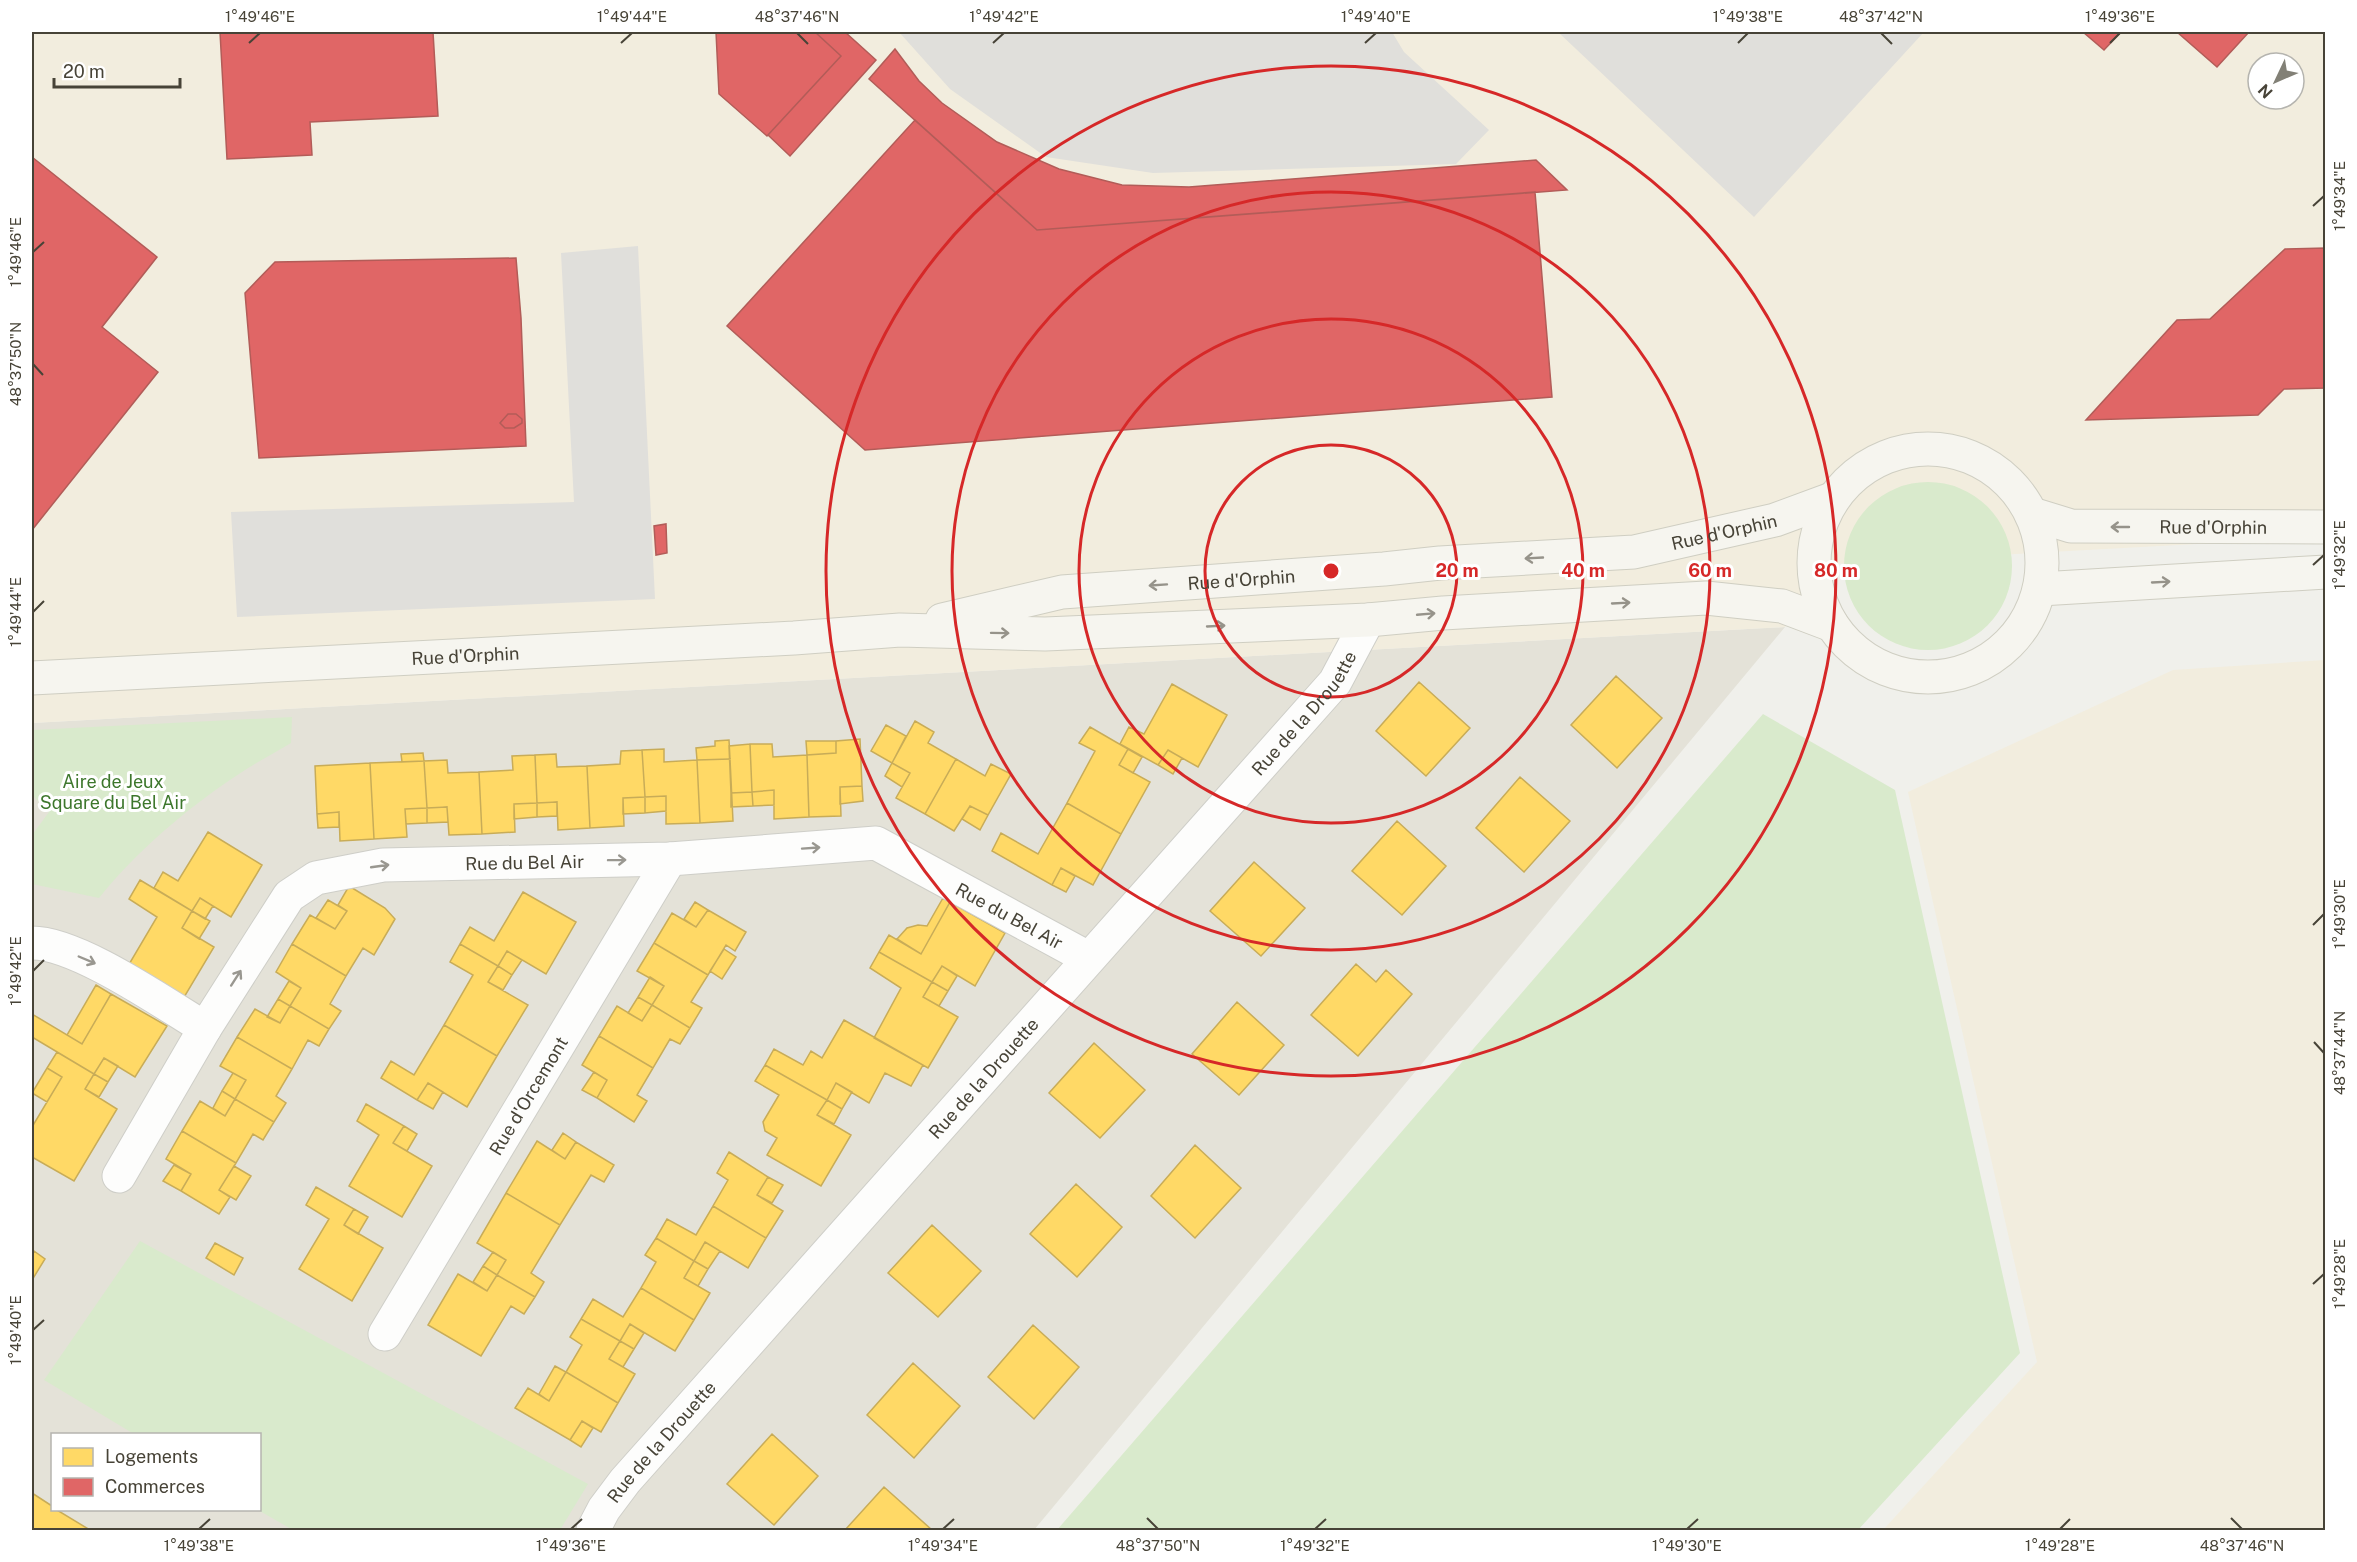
<svg xmlns="http://www.w3.org/2000/svg" width="2357" height="1562" font-family="'Public Sans',sans-serif">
<style>
.residential{fill:#e4e2d8;fill-rule:evenodd}
.commercial{fill:#f2edde;fill-rule:evenodd}
.green{fill:#d9eacc}
.parking{fill:#e0dfdb}
.homes{fill:#ffd966;stroke:#c8ac58;stroke-width:1.5}
.shops{fill:#e06666;stroke:#b25c58;stroke-width:1.5}
.lines{fill:none;stroke-linecap:round;stroke-linejoin:round}
.minor-casing{stroke:#cecec8;stroke-width:35}
.secondary-casing{stroke:#cfcec2;stroke-width:35}
.minor{stroke:#fdfdfc;stroke-width:33}
.secondary{stroke:#f6f5ef;stroke-width:33}
.oneway{stroke:#96938a}
.oneway2{stroke:#999790}
.ticks{fill:none;stroke:#474337;stroke-width:2}
.ring{fill:none;stroke:#d62828;stroke-width:3}
.labels{text-anchor:middle;dominant-baseline:central;stroke-width:6;stroke-linejoin:round;paint-order:stroke}
.street-label{font-size:18px;fill:#474337;stroke:#fff}
.park-label{font-size:18px;fill:#3d772c;stroke:#fff}
.centre{fill:#d62828;stroke:#fff;stroke-width:3}
.ring-label{font-size:18px;text-anchor:middle;font-weight:bold;fill:#d62828;stroke:#fff;stroke-width:6;stroke-linejoin:round;paint-order:stroke}
.neatline{fill:none;stroke:#474337;stroke-width:2}
.ticks-label{font-size:15px;text-anchor:middle;fill:#474337}
</style>
<rect width="100%" height="100%" fill="#f0f0eb"/>
<path class="residential" d="M1785,627L1034,1530H32V723ZM52,1434H260V1510H52Z"/>
<path class="commercial" d="M32,32H2325V537L1833,564L1785,627L32,723ZM2258,63H2294V99H2258Z
M2325,660V1530H1883L2037,1362L1908,792L2173,670Z"/>
<path class="green" d="M1844 566a84 84 0 1 1 168 0a84 84 0 1 1-168 0Z
M1763,714L1895,790L2020,1353L1858,1530H1057Z
M292,717L291,743C273,754 253,764 236,776C186,809 137,851 99,898L32,884V835L49,812L32,795V730Z
M140,1241L588,1484L560,1530H293L258,1510L260,1434H134L44,1380Z"/>
<path class="parking" d="M899,32H1392L1404,52L1489,130L1456,164L1153,173L1046,157L950,89Z
M1558,32H1924L1754,217Z
M638,246L655,599L237,617L231,512L574,502L561,253Z"/>
<path class="homes" d="M1616,676L1662,718L1617,768L1571,725Z
M1419,682L1470,728L1426,776L1376,731Z
M1172,684L1227,715L1198,767L1168,750L1158,765L1120,744L1129,727L1144,734Z
M915,721L934,732L928,743L956,759L925,814L896,798L910,773L892,763Z
M886,725L906,736L892,763L871,751Z
M1090,727L1128,749L1119,765L1150,782L1121,834L1067,803L1095,751L1079,743Z
M860,739L862,786L840,787L841,816L809,817L807,755L836,753V741Z
M729,740L730,759L697,760L696,748L715,746V741Z
M806,741H836V753L807,755Z
M750,744L752,792L731,793L729,746Z
M750,744H772L773,757L807,755L809,817L774,819V790L752,792Z
M664,749V762L697,760L700,823L666,824V796L645,797L642,750Z
M1128,749L1142,757L1133,773L1119,765Z
M642,750L645,797L623,798L624,826L590,828L587,766L620,764L621,751Z
M1168,750L1182,758L1173,774L1158,765Z
M423,753L424,761L402,762L401,754Z
M556,754L557,767L587,766L590,828L558,830L557,802L537,803L535,755Z
M535,755L537,803L514,804L515,832L482,834L479,772L513,770L512,756Z
M730,759L733,821L700,823L697,760Z
M956,759L985,776L991,764L1011,774L988,815L970,806L954,831L925,814Z
M447,760L448,773L479,772L482,834L449,835L447,807L427,808L424,761Z
M424,761L427,808L405,809L407,837L374,839L370,763Z
M370,763L374,839L340,841L339,812L317,814L315,766Z
M892,763L910,773L902,787L885,776Z
M1520,777L1570,821L1524,872L1476,828Z
M862,786L863,801L840,804V787Z
M774,790V805L753,806L752,792Z
M752,792L753,806L731,807V793Z
M666,796V811L645,813V797Z
M645,797V813L623,814V798Z
M557,802V816L537,817V803Z
M537,803V817L514,819V804Z
M1067,803L1121,834L1093,885L1061,868L1052,885L992,851L1001,833L1038,854Z
M970,806L988,815L980,830L962,819Z
M447,807L448,822L427,823V808Z
M427,808V823L406,824L405,809Z
M339,812V827L318,828L317,814Z
M1397,821L1446,866L1402,915L1352,871Z
M208,832L262,865L231,917L200,898L192,911L154,888L163,872L178,881Z
M1254,862L1305,908L1261,956L1210,911Z
M1061,868L1075,876L1066,892L1052,885Z
M140,880L192,911L182,928L214,947L183,999L128,966L157,917L129,899Z
M349,886L385,908L395,919L374,955L363,948L346,976L292,944L310,915L335,929L347,911L338,905Z
M523,892L576,922L546,974L507,951L498,966L460,944L470,927L494,941Z
M200,898L213,906L205,919L192,911Z
M943,898L950,902L921,954L897,939L907,928L918,925L927,926Z
M328,900L347,911L335,929L316,918Z
M695,902L708,910L696,927L684,919Z
M950,902L1005,933L975,986L942,966L932,982L879,952L889,935L921,954Z
M708,910L746,932L735,951L726,945L708,975L654,943L672,913L696,927Z
M192,911L210,921L199,939L182,928Z
M654,943L708,975L691,1002L702,1008L690,1028L652,1005L664,986L637,971Z
M292,944L346,976L330,1004L341,1011L329,1029L290,1006L301,988L276,972Z
M460,944L498,966L488,982L528,1005L497,1056L444,1025L473,975L450,962Z
M724,949L736,957L722,979L710,971Z
M507,951L522,960L512,975L498,966Z
M879,952L932,982L923,997L958,1017L928,1068L874,1038L901,988L870,968Z
M1356,964L1376,982L1386,970L1412,994L1358,1056L1311,1015Z
M498,966L512,975L503,990L488,982Z
M942,966L957,976L948,991L932,982Z
M650,977L664,986L652,1005L638,997Z
M289,981L301,988L290,1006L278,999Z
M932,982L948,991L939,1006L923,997Z
M96,985L111,994L82,1044L67,1035Z
M111,994L167,1026L135,1077L104,1058L94,1074L32,1037V1014L82,1044Z
M638,997L652,1005L642,1021L628,1013Z
M278,999L290,1006L280,1023L267,1017Z
M1237,1002L1284,1045L1239,1095L1192,1054Z
M652,1005L690,1028L680,1044L670,1039L653,1068L599,1036L617,1006L642,1021Z
M290,1006L329,1029L319,1046L308,1040L292,1069L237,1037L255,1009L280,1023Z
M844,1020L923,1065L911,1086L885,1073L869,1103L836,1083L827,1100L765,1065L774,1049L803,1065L811,1051L822,1058Z
M444,1025L497,1056L467,1107L428,1083L417,1100L381,1078L391,1061L414,1075Z
M599,1036L653,1068L637,1095L647,1101L634,1122L597,1098L607,1080L582,1065Z
M237,1037L292,1069L276,1096L286,1103L274,1122L235,1099L246,1080L220,1066Z
M1094,1043L1145,1090L1100,1138L1049,1093Z
M57,1052L94,1074L85,1089L117,1109L74,1181L32,1157V1127L62,1077L47,1068Z
M104,1058L118,1066L108,1082L94,1074Z
M765,1065L827,1100L817,1115L851,1135L821,1186L767,1155L777,1138L765,1131L763,1122L779,1095L755,1081Z
M47,1068L62,1077L47,1102L32,1093Z
M594,1072L607,1080L597,1098L582,1090Z
M233,1073L246,1080L235,1099L222,1091Z
M94,1074L108,1082L99,1097L85,1089Z
M428,1083L443,1092L433,1109L417,1100Z
M836,1083L852,1092L842,1109L827,1100Z
M222,1091L235,1099L225,1116L213,1108Z
M235,1099L274,1122L263,1140L253,1134L236,1163L182,1131L200,1101L225,1116Z
M827,1100L842,1109L834,1124L817,1115Z
M366,1104L404,1126L393,1143L432,1166L402,1217L349,1186L379,1135L357,1121Z
M404,1126L417,1134L407,1151L393,1143Z
M182,1131L236,1163L219,1190L230,1197L219,1214L181,1191L191,1174L166,1159Z
M563,1133L576,1142L565,1159L552,1150Z
M537,1141L565,1159L576,1142L614,1165L604,1182L591,1175L560,1225L506,1193Z
M1195,1145L1241,1188L1195,1238L1151,1196Z
M729,1152L768,1177L757,1195L783,1211L766,1238L713,1206L728,1180L717,1173Z
M174,1165L191,1174L181,1191L163,1181Z
M234,1166L251,1176L236,1200L219,1190Z
M768,1177L783,1185L772,1203L757,1195Z
M1076,1184L1122,1227L1077,1277L1030,1234Z
M316,1187L354,1209L344,1225L383,1248L352,1301L299,1269L329,1219L306,1205Z
M506,1193L560,1225L531,1273L544,1282L535,1297L497,1275L506,1260L477,1243Z
M713,1206L766,1238L748,1268L705,1242L694,1261L656,1238L667,1219L696,1235Z
M354,1209L368,1217L358,1234L344,1225Z
M932,1225L981,1271L938,1317L888,1273Z
M656,1238L694,1261L684,1278L710,1293L694,1320L641,1288L656,1262L645,1255Z
M705,1242L720,1251L708,1269L694,1261Z
M215,1243L243,1258L234,1275L206,1258Z
M34,1251L45,1259L32,1280V1255Z
M493,1252L506,1260L497,1275L483,1266Z
M694,1261L708,1269L698,1286L684,1278Z
M483,1266L497,1275L487,1291L473,1282Z
M458,1274L487,1291L497,1275L535,1297L524,1314L511,1306L481,1356L428,1325Z
M641,1288L694,1320L675,1351L630,1324L620,1341L581,1319L593,1299L623,1317Z
M581,1319L620,1341L609,1359L635,1374L618,1403L566,1372L582,1345L570,1337Z
M630,1324L644,1333L634,1349L620,1341Z
M1033,1325L1079,1367L1034,1419L988,1377Z
M620,1341L634,1349L623,1367L609,1359Z
M913,1363L960,1406L914,1458L867,1415Z
M555,1366L566,1372L549,1401L539,1394Z
M566,1372L618,1403L601,1432L582,1421L570,1440L515,1408L528,1388L549,1401Z
M582,1421L593,1428L581,1447L570,1440Z
M772,1434L818,1476L774,1525L727,1484Z
M884,1487L932,1530H845Z
M32,1493L52,1506V1510H57L90,1530H32Z"/>
<path class="shops" d="M220,32H433L438,116L310,122L312,155L227,159Z
M716,32H815L841,56L767,136L719,94Z
M815,32H845L876,60L790,156L768,135L841,56Z
M2083,32H2121L2104,50Z
M2177,32H2249L2217,67Z
M895,49L919,81L942,103L997,142L1059,169L1122,185L1189,187L1536,160L1567,190L1037,230L869,79Z
M915,120L1037,230L1535,192L1552,397L865,450L727,326Z
M32,157L157,257L102,327L158,372L32,530Z
M2326,248V388L2284,389L2258,415L2086,420L2177,320L2210,319L2285,249Z
M516,258L521,318L526,446L259,458L245,293L275,262Z
M508,414H516L522,419V423L514,428H505L500,423Z
M666,524L667,553L656,555L654,526Z"/>
<g class="lines">
<g class="minor-casing">
<g id="minor">
<path d="M32,943C78,943 163,1003 205,1028"/>
<path id="s1" d="M119,1176L205,1028L289,896L316,878L383,865L670,859L876,843L1088,958"/>
<path id="s2" d="M385,1334L670,859"/>
<path id="s3" d="M593,1530L604,1509L625,1481L1335,682L1368,620"/>
</g>
</g>
<g class="secondary-casing">
<g id="secondary">
<circle cx="1928" cy="563" r="114"/>
<path id="s4" d="M2032,514L2071,526L2326,527"/>
<path d="M2040,589L2326,572"/>
<path id="s5" d="M942,620L1062,592L1384,569L1440,563L1634,552L1775,520L1832,499"/>
<path id="s6" d="M32,678L794,638L900,630L1045,634L1368,620L1443,613L1706,598L1782,606L1832,625"/>
</g>
</g>
<use href="#minor" class="minor"/>
<use href="#secondary" class="secondary"/>
</g>
<defs><path id="oneway-shaft" d="M-6 0H5M1.5-3L5.5 0L1.5 3" fill="none" stroke-width="1.6" stroke-linecap="round" stroke-linejoin="round" transform="scale(1.5)"/></defs>
<g class="oneway">
<use href="#oneway-shaft" transform="translate(2120 527) rotate(-180)"/>
<use href="#oneway-shaft" transform="translate(1534 558) rotate(177)"/>
<use href="#oneway-shaft" transform="translate(2161 582) rotate(-3)"/>
<use href="#oneway-shaft" transform="translate(1158 585) rotate(176)"/>
<use href="#oneway-shaft" transform="translate(1621 603) rotate(-3)"/>
<use href="#oneway-shaft" transform="translate(1426 614) rotate(-5)"/>
<use href="#oneway-shaft" transform="translate(1216 626) rotate(-3)"/>
<use href="#oneway-shaft" transform="translate(1000 633) rotate(1)"/>
</g>
<g class="oneway2">
<use href="#oneway-shaft" transform="translate(811 848) rotate(-4)"/>
<use href="#oneway-shaft" transform="translate(617 860) rotate(-1)"/>
<use href="#oneway-shaft" transform="translate(380 866) rotate(-8)"/>
<use href="#oneway-shaft" transform="translate(87 960) rotate(23)"/>
<use href="#oneway-shaft" transform="translate(236 978) rotate(-57)"/>
</g>
<path class="ticks" d="M797,33L808,44M1881,33L1892,44M249,43L260,33M621,43L632,33M993,43L1004,33M1365,43L1376,33M1738,43L1748,33M2110,43L2120,33M2313,206L2324,196M33,252L44,242M33,364L43,375M2313,565L2324,555M33,612L44,601M2313,925L2324,914M33,971L44,960M2314,1042L2324,1053M2313,1284L2324,1274M33,1330L44,1320M1147,1518L1158,1529M2231,1518L2242,1529M199,1529L210,1519M571,1529L582,1519M943,1529L954,1519M1315,1529L1326,1519M1687,1529L1698,1519M2060,1529L2070,1519"/>
<g class="ring">
<circle cx="1331" cy="571" r="126"/>
<circle cx="1331" cy="571" r="252"/>
<circle cx="1331" cy="571" r="379"/>
<circle cx="1331" cy="571" r="505"/>
</g>
<g class="labels">
<g class="street-label">
<text stroke="none"><textPath href="#s4" startOffset="183">Rue d'Orphin</textPath></text>
<text stroke="none"><textPath href="#s5" startOffset="789">Rue d'Orphin</textPath></text>
<text stroke="none"><textPath href="#s5" startOffset="303">Rue d'Orphin</textPath></text>
<text stroke="none"><textPath href="#s6" startOffset="434">Rue d'Orphin</textPath></text>
<text stroke="none"><textPath href="#s3" startOffset="1084">Rue de la Drouette</textPath></text>
<text stroke="none"><textPath href="#s1" startOffset="570">Rue du Bel Air</textPath></text>
<text stroke="none"><textPath href="#s1" startOffset="1074">Rue du Bel Air</textPath></text>
<text stroke="none"><textPath href="#s3" startOffset="598">Rue de la Drouette</textPath></text>
<text stroke="none"><textPath href="#s2" startOffset="278">Rue d'Orcemont</textPath></text>
<text stroke="none"><textPath href="#s3" startOffset="112">Rue de la Drouette</textPath></text>
</g>
<g class="park-label">
<text x="113" y="781">Aire de Jeux<tspan x="113" dy="21">Square du Bel Air</tspan></text>
</g>
</g>
<circle cx="1331" cy="571" r="9" class="centre"/>
<g class="ring-label">
<text x="1457" y="577">20 m</text>
<text x="1583" y="577">40 m</text>
<text x="1710" y="577">60 m</text>
<text x="1836" y="577">80 m</text>
</g>
<rect width="2357" height="1562" fill="none" stroke="#ffffff" stroke-width="66"/>
<rect x="51" y="1433" width="210" height="78" fill="#ffffff" stroke="#b5b4af" stroke-width="1.5"/>
<rect x="63" y="1448" width="30" height="18" fill="#ffd966" stroke="#b5b4af" stroke-width="1.5"/>
<text x="105" y="1463" font-size="18" fill="#474337">Logements</text>
<rect x="63" y="1478" width="30" height="18" fill="#e06666" stroke="#b5b4af" stroke-width="1.5"/>
<text x="105" y="1493" font-size="18" fill="#474337">Commerces</text>
<g transform="translate(2276 81) rotate(226)"><circle r="28" fill="#ffffff" stroke="#b5b4af" stroke-width="1.5"/>
<path d="M0-4.5L10 22L0 15L-10 22Z" fill="#828076"/>
<text y="-9" font-size="16" font-weight="bold" text-anchor="middle" fill="#474337">N</text>
</g>
<path d="M54 78v9h126v-9" fill="none" stroke="#474337" stroke-width="3"/>
<text x="63" y="78" font-size="18" fill="#474337" stroke="#ffffff" stroke-width="4.5" paint-order="stroke">20 m</text>
<rect x="33" y="33" width="2291" height="1496" class="neatline"/>
<g class="ticks-label">
<text x="260" y="22">1°49'46"E</text>
<text x="632" y="22">1°49'44"E</text>
<text x="797" y="22">48°37'46"N</text>
<text x="1004" y="22">1°49'42"E</text>
<text x="1376" y="22">1°49'40"E</text>
<text x="1748" y="22">1°49'38"E</text>
<text x="1881" y="22">48°37'42"N</text>
<text x="2120" y="22">1°49'36"E</text>
<text transform="translate(2340 196) rotate(-90)" y="5">1°49'34"E</text>
<text transform="translate(16 252) rotate(-90)" y="5">1°49'46"E</text>
<text transform="translate(16 364) rotate(-90)" y="5">48°37'50"N</text>
<text transform="translate(2340 555) rotate(-90)" y="5">1°49'32"E</text>
<text transform="translate(16 612) rotate(-90)" y="5">1°49'44"E</text>
<text transform="translate(2340 914) rotate(-90)" y="5">1°49'30"E</text>
<text transform="translate(16 971) rotate(-90)" y="5">1°49'42"E</text>
<text transform="translate(2340 1053) rotate(-90)" y="5">48°37'44"N</text>
<text transform="translate(2340 1274) rotate(-90)" y="5">1°49'28"E</text>
<text transform="translate(16 1330) rotate(-90)" y="5">1°49'40"E</text>
<text x="199" y="1551">1°49'38"E</text>
<text x="571" y="1551">1°49'36"E</text>
<text x="943" y="1551">1°49'34"E</text>
<text x="1158" y="1551">48°37'50"N</text>
<text x="1315" y="1551">1°49'32"E</text>
<text x="1687" y="1551">1°49'30"E</text>
<text x="2060" y="1551">1°49'28"E</text>
<text x="2242" y="1551">48°37'46"N</text>
</g>
</svg>
